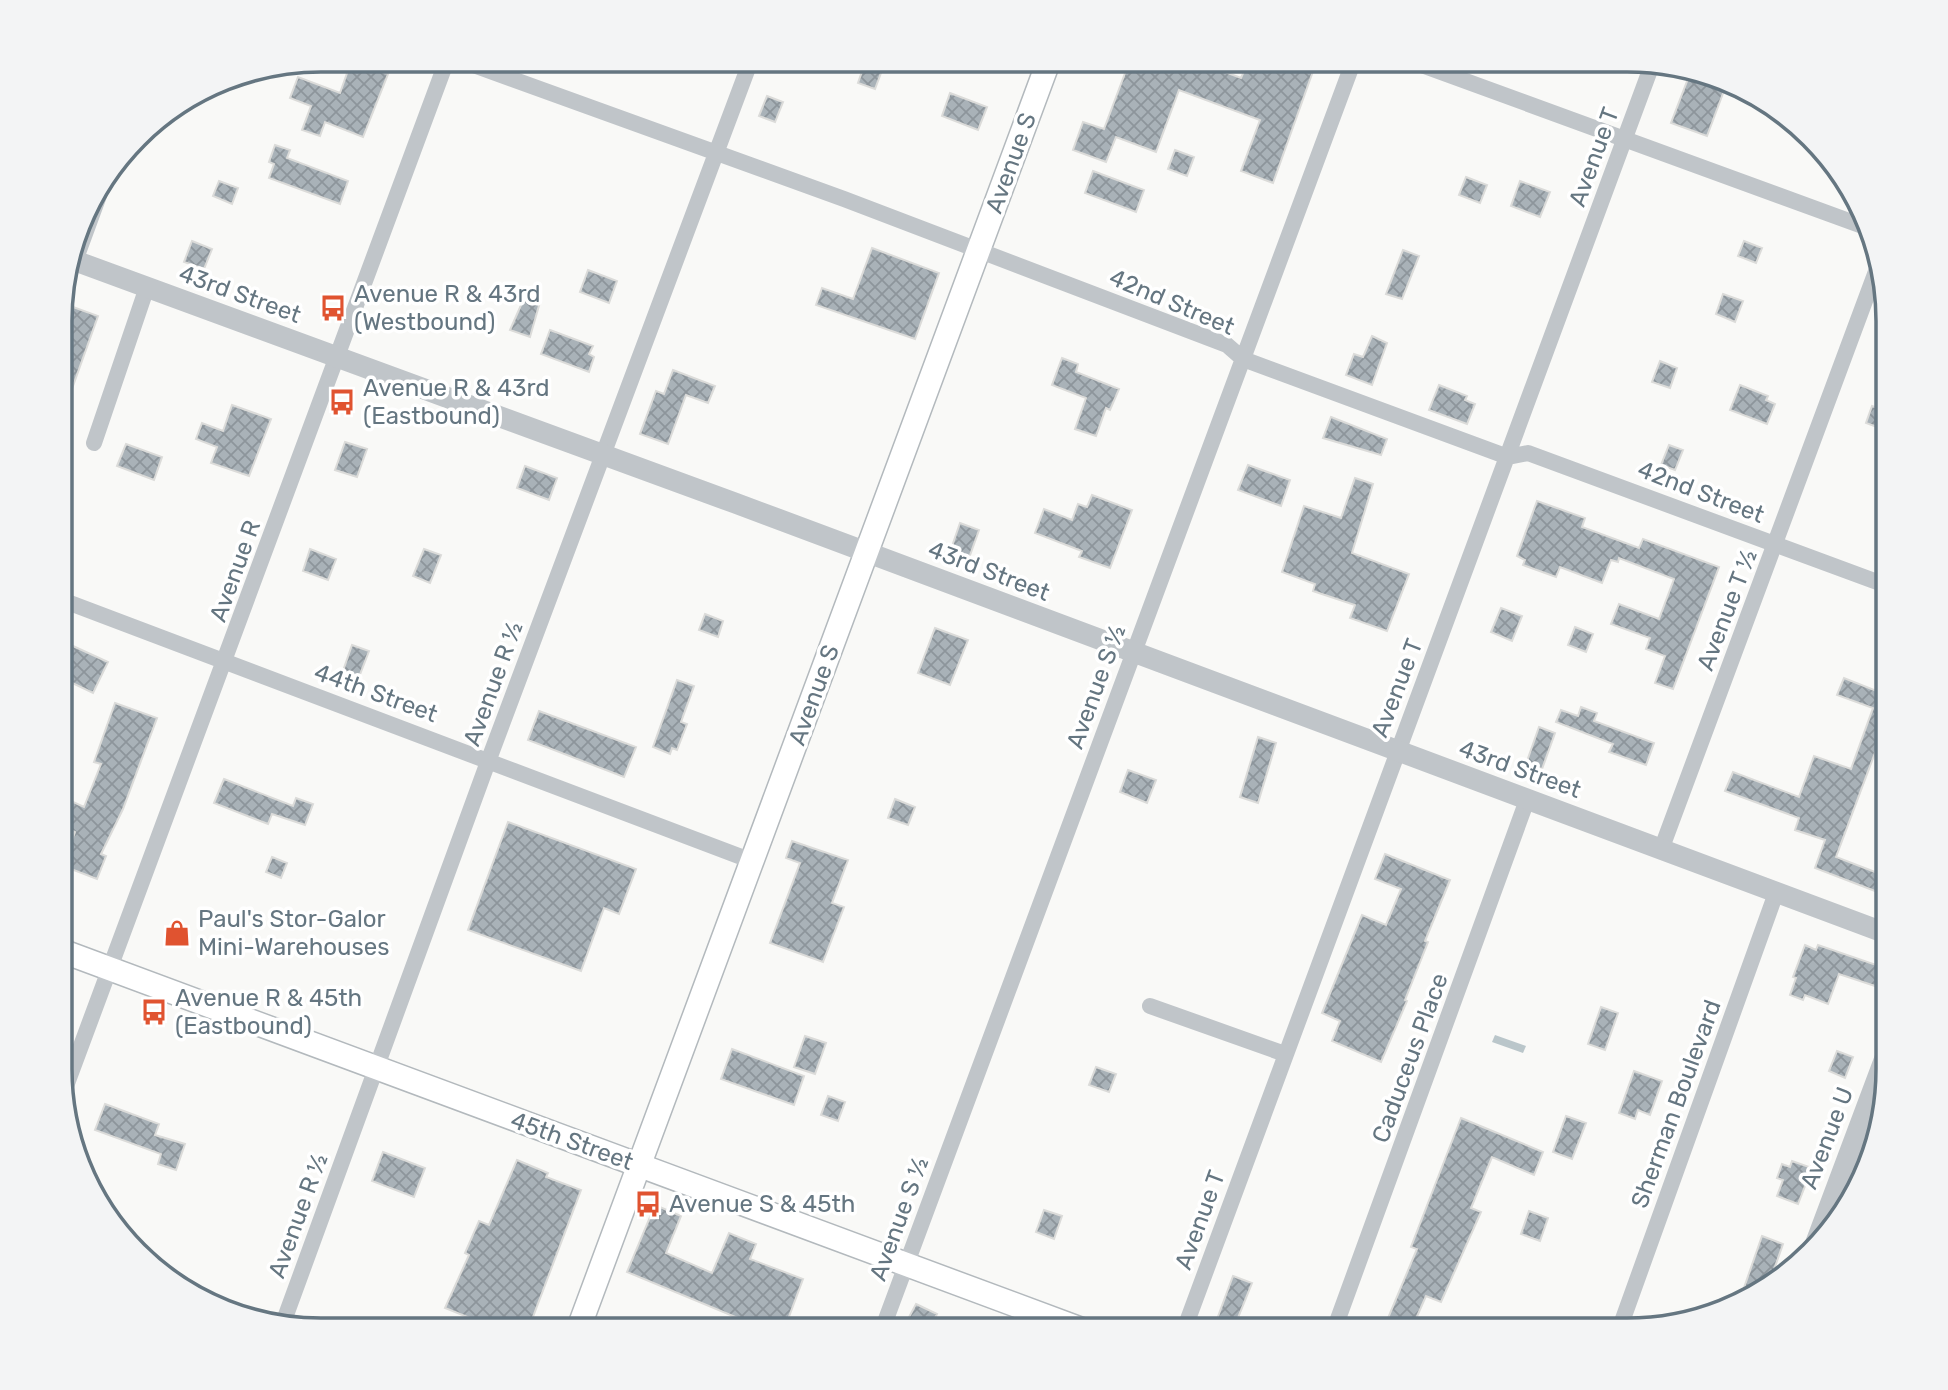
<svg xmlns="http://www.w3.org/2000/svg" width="1948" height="1390" font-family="Rubik,sans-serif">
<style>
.water{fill:url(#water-ripples)}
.building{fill:url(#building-cross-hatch);stroke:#dbdbd9;stroke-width:2}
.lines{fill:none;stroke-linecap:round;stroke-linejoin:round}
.secondary-casing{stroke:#b3b9bd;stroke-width:26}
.minor{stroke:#c0c5c9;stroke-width:16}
.tertiary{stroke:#c0c5c9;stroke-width:21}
.secondary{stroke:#fff;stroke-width:23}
.labels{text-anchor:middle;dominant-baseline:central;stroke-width:7;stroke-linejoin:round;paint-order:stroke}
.street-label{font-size:24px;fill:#657681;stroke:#fff}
.poi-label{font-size:24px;fill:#657681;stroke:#fff;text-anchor:start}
.rim{fill:none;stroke:#657681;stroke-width:3.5}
</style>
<defs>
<pattern id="water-ripples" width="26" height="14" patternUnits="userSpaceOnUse" patternTransform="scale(1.75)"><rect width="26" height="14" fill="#bac6ca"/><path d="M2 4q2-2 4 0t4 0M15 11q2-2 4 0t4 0" fill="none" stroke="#9ba5a9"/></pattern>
<pattern id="building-cross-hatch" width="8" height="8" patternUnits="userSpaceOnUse" patternTransform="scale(1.75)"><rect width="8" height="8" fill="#a9b2b8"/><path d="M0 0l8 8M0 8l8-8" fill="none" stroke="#8d959b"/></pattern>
</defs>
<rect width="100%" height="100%" fill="#f9f9f7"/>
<path class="water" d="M1495,1035L1526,1046L1523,1053L1492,1042Z"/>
<path class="building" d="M866,60L884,65L875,89L858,83Z
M1130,60H1193L1241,78L1249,60H1317L1273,183L1241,171L1260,120L1179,90L1156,152L1116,137L1106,162L1073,150L1083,122L1104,129Z
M351,62L388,74L363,137L325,122L320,136L302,130L311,106L290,98L298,77L340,93Z
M1691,71L1728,80L1707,136L1671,123Z
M950,93L987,107L978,130L942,116Z
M767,96L783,102L775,122L759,116Z
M275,145L290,150L287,158L348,181L340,204L269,178L274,164L269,162Z
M1175,150L1194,157L1187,176L1168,169Z
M1093,171L1144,190L1136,212L1085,193Z
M1466,177L1487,185L1480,203L1459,195Z
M219,181L238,188L232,204L213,196Z
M1520,181L1550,192L1540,217L1511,206Z
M192,241L212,249L204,269L184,262Z
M1744,241L1762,248L1756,263L1738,256Z
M872,248L939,273L915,339L816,305L822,288L853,299Z
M1403,250L1419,256L1402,299L1386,294Z
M588,270L617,281L609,303L580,292Z
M1723,294L1743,301L1735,322L1716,314Z
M525,296L540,302L530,337L510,330Z
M62,303L98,316L64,411H62Z
M550,330L593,346L589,354L594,357L589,372L541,354Z
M1372,336L1387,343L1372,385L1346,375L1354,354L1363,357Z
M1062,358L1078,364L1076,372L1119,389L1110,410L1106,408L1096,436L1075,429L1086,398L1052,385Z
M1660,361L1677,368L1670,388L1652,382Z
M673,370L715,386L708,403L686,395L668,444L640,434L656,391L664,394Z
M1439,385L1467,396L1465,400L1475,404L1467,424L1429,410Z
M1740,385L1768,396L1766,400L1775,404L1767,424L1730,410Z
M232,405L271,419L249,476L211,463L217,447L196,439L202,423L223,431Z
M1872,406L1888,412V431L1866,423Z
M1331,417L1387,439L1381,455L1323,438Z
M345,442L367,449L357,477L335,470Z
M126,444L162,457L154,480L117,466Z
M1669,445L1683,450L1675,470L1661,465Z
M1248,465L1290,480L1281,506L1238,490Z
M525,466L557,478L549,500L517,488Z
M1355,478L1373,484L1352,553L1409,574L1387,631L1350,618L1355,605L1313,591L1315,584L1282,572L1304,506L1341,518Z
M1092,495L1132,510L1110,568L1079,557L1082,551L1035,533L1044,509L1072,520L1078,504L1087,507Z
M1537,501L1585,518L1582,527L1639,548L1643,539L1719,567L1673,689L1655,683L1665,656L1646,649L1650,638L1611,624L1619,604L1659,619L1674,579L1619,558L1618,562L1611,560L1602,583L1560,567L1556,577L1523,565L1525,560L1517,556Z
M960,523L979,530L969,558L950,552Z
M310,549L336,559L328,580L303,571Z
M424,549L441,555L430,583L413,576Z
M1501,608L1522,616L1512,641L1491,632Z
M705,614L723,621L718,637L699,630Z
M1575,627L1593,634L1586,652L1568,645Z
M935,628L968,640L950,685L918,673Z
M62,641L108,662L93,693L62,678Z
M352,645L369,651L359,677L343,671Z
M1886,672L1888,718L1836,857L1888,877V896L1815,868L1825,840L1795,830L1799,818L1725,791L1733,772L1799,797L1814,756L1851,769L1873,708L1837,695L1844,678L1879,692Z
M677,680L694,686L681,722L687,724L677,750L672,748L670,754L653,747Z
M115,703L157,718L123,809L101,854L106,856L97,879L63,866L75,832L62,826V819L71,801L84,807L101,764L94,762Z
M1581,707L1597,713L1594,721L1654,743L1646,765L1609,752L1613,744L1556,722L1561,710L1578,716Z
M539,711L636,747L624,777L528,740Z
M1539,727L1555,733L1542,769L1526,764Z
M1258,737L1276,743L1258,803L1240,797Z
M1128,770L1156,780L1147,803L1120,792Z
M224,779L293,806L296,798L313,804L305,825L272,814L268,824L214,803Z
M895,799L915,807L908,825L888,818Z
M508,822L636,869L619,914L604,908L581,971L468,930Z
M792,841L848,860L832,903L844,907L823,962L770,943L800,863L786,858Z
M1385,854L1450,880L1425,941L1428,942L1405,1000L1407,1001L1381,1062L1332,1041L1340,1021L1322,1013L1362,915L1386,925L1401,889L1375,879Z
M272,857L287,863L281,878L266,872Z
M1805,945L1816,950L1818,945L1888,969L1881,988L1839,974L1828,1004L1805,995L1803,1000L1790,995L1796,978L1793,977Z
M1601,1007L1618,1013L1605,1050L1588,1044Z
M805,1036L826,1043L815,1074L794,1067Z
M732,1049L804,1076L794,1105L721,1079Z
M1837,1051L1853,1057L1845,1078L1829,1071Z
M1096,1067L1116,1074L1109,1092L1089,1085Z
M1634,1071L1662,1081L1650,1115L1638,1110L1635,1119L1619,1113Z
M828,1096L845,1102L838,1121L821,1115Z
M105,1104L159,1124L155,1135L185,1144L176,1170L158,1164L161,1154L95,1130Z
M1566,1116L1586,1123L1572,1159L1553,1152Z
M1461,1118L1543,1152L1534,1175L1492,1157L1471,1208L1481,1212L1441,1302L1426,1296L1411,1330H1383L1417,1249L1411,1247Z
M383,1152L425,1168L414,1197L372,1181Z
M517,1160L548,1173L546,1177L581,1190L528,1330H482L485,1324L445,1308L469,1255L465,1253L479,1221L489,1225Z
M1792,1161L1812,1168L1798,1204L1777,1196L1783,1180L1777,1178L1782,1164L1790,1167Z
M655,1205L681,1216L666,1253L712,1273L729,1233L756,1244L750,1259L803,1279L784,1330H747L750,1323L627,1272Z
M1044,1210L1062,1216L1054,1239L1036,1232Z
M1529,1211L1548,1218L1540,1241L1521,1234Z
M1762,1236L1783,1244L1770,1281L1738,1305Z
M1233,1276L1252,1283L1233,1330H1213Z
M916,1304L937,1314L929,1330H911L916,1323L908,1319Z"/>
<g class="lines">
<g class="secondary-casing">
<path id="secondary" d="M62,951L1083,1330
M578,1330L1049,60"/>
</g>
<path class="minor" d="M436,60L468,63L844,199L1227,345L1243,359L1508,457L1528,453L1888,586
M1408,60L1868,228
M75,261L104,182
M94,443L147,287
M62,600L752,861
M1661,850L1878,266
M1150,1006L1285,1054
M62,1097L447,60
M282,1326L489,759L751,60
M882,1330L1354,60
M1030,1330L1036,1313
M1184,1330L1653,62
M1334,1330L1527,800
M1619,1330L1776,893"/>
<path class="tertiary" d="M70,259L735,503L1888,934
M1815,1245L1888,1050"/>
<use href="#secondary" class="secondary"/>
</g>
<defs>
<g id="bus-bare" transform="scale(2.1)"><path d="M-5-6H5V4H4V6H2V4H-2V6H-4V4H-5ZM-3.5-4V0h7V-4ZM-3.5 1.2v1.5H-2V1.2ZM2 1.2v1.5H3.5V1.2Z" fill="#e05330" stroke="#fff" stroke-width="2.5" paint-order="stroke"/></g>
<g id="shop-bare" transform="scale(2.1)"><path d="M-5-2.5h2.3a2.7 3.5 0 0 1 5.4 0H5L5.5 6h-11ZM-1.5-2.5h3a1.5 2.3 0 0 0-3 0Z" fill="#e05330" stroke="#fff" stroke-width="2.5" paint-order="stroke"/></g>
</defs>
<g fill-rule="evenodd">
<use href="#bus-bare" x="333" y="308"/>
<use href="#bus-bare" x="342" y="402"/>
<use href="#shop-bare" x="177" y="933"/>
<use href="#bus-bare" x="154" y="1012"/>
<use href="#bus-bare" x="648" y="1204"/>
</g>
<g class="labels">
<g class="street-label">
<text transform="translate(1594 157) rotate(-70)">Avenue T</text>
<text transform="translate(1011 163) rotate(-70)">Avenue S</text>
<text transform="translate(240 294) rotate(20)">43rd Street</text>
<text transform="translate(1172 302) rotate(23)">42nd Street</text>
<text transform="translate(1701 492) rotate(21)">42nd Street</text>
<text transform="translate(235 571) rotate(-70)">Avenue R</text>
<text transform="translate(989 571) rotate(21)">43rd Street</text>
<text transform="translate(1727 610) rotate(-69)">Avenue T ½</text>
<text transform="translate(493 684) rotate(-70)">Avenue R ½</text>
<text transform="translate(1096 687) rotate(-70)">Avenue S ½</text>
<text transform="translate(1397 688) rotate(-69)">Avenue T</text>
<text transform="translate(376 693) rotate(20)">44th Street</text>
<text transform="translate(814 695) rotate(-70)">Avenue S</text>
<text transform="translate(1520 769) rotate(20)">43rd Street</text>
<text transform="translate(1410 1058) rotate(-70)">Caduceus Place</text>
<text transform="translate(1676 1104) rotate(-70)">Sherman Boulevard</text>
<text transform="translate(1827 1138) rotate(-69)">Avenue U</text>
<text transform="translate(572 1141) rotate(20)">45th Street</text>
<text transform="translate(298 1216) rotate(-70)">Avenue R ½</text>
<text transform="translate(899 1219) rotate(-70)">Avenue S ½</text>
<text transform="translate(1200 1220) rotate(-70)">Avenue T</text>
</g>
<g class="poi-label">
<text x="354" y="294">Avenue R &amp; 43rd<tspan x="354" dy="28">(Westbound)</tspan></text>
<text x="363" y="388">Avenue R &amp; 43rd<tspan x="363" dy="28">(Eastbound)</tspan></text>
<text x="198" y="919">Paul's Stor-Galor<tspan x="198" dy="28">Mini-Warehouses</tspan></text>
<text x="175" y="998">Avenue R &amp; 45th<tspan x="175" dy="28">(Eastbound)</tspan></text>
<text x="669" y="1204">Avenue S &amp; 45th</text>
</g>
</g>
<path d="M0 0H1948V1390H0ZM321 72H1627A249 249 0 0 1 1876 321V1069A249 249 0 0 1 1627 1318H321A249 249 0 0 1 72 1069V321A249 249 0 0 1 321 72Z" fill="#f3f4f5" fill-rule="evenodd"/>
<path class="rim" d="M321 72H1627A249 249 0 0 1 1876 321V1069A249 249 0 0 1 1627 1318H321A249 249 0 0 1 72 1069V321A249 249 0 0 1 321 72Z"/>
</svg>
